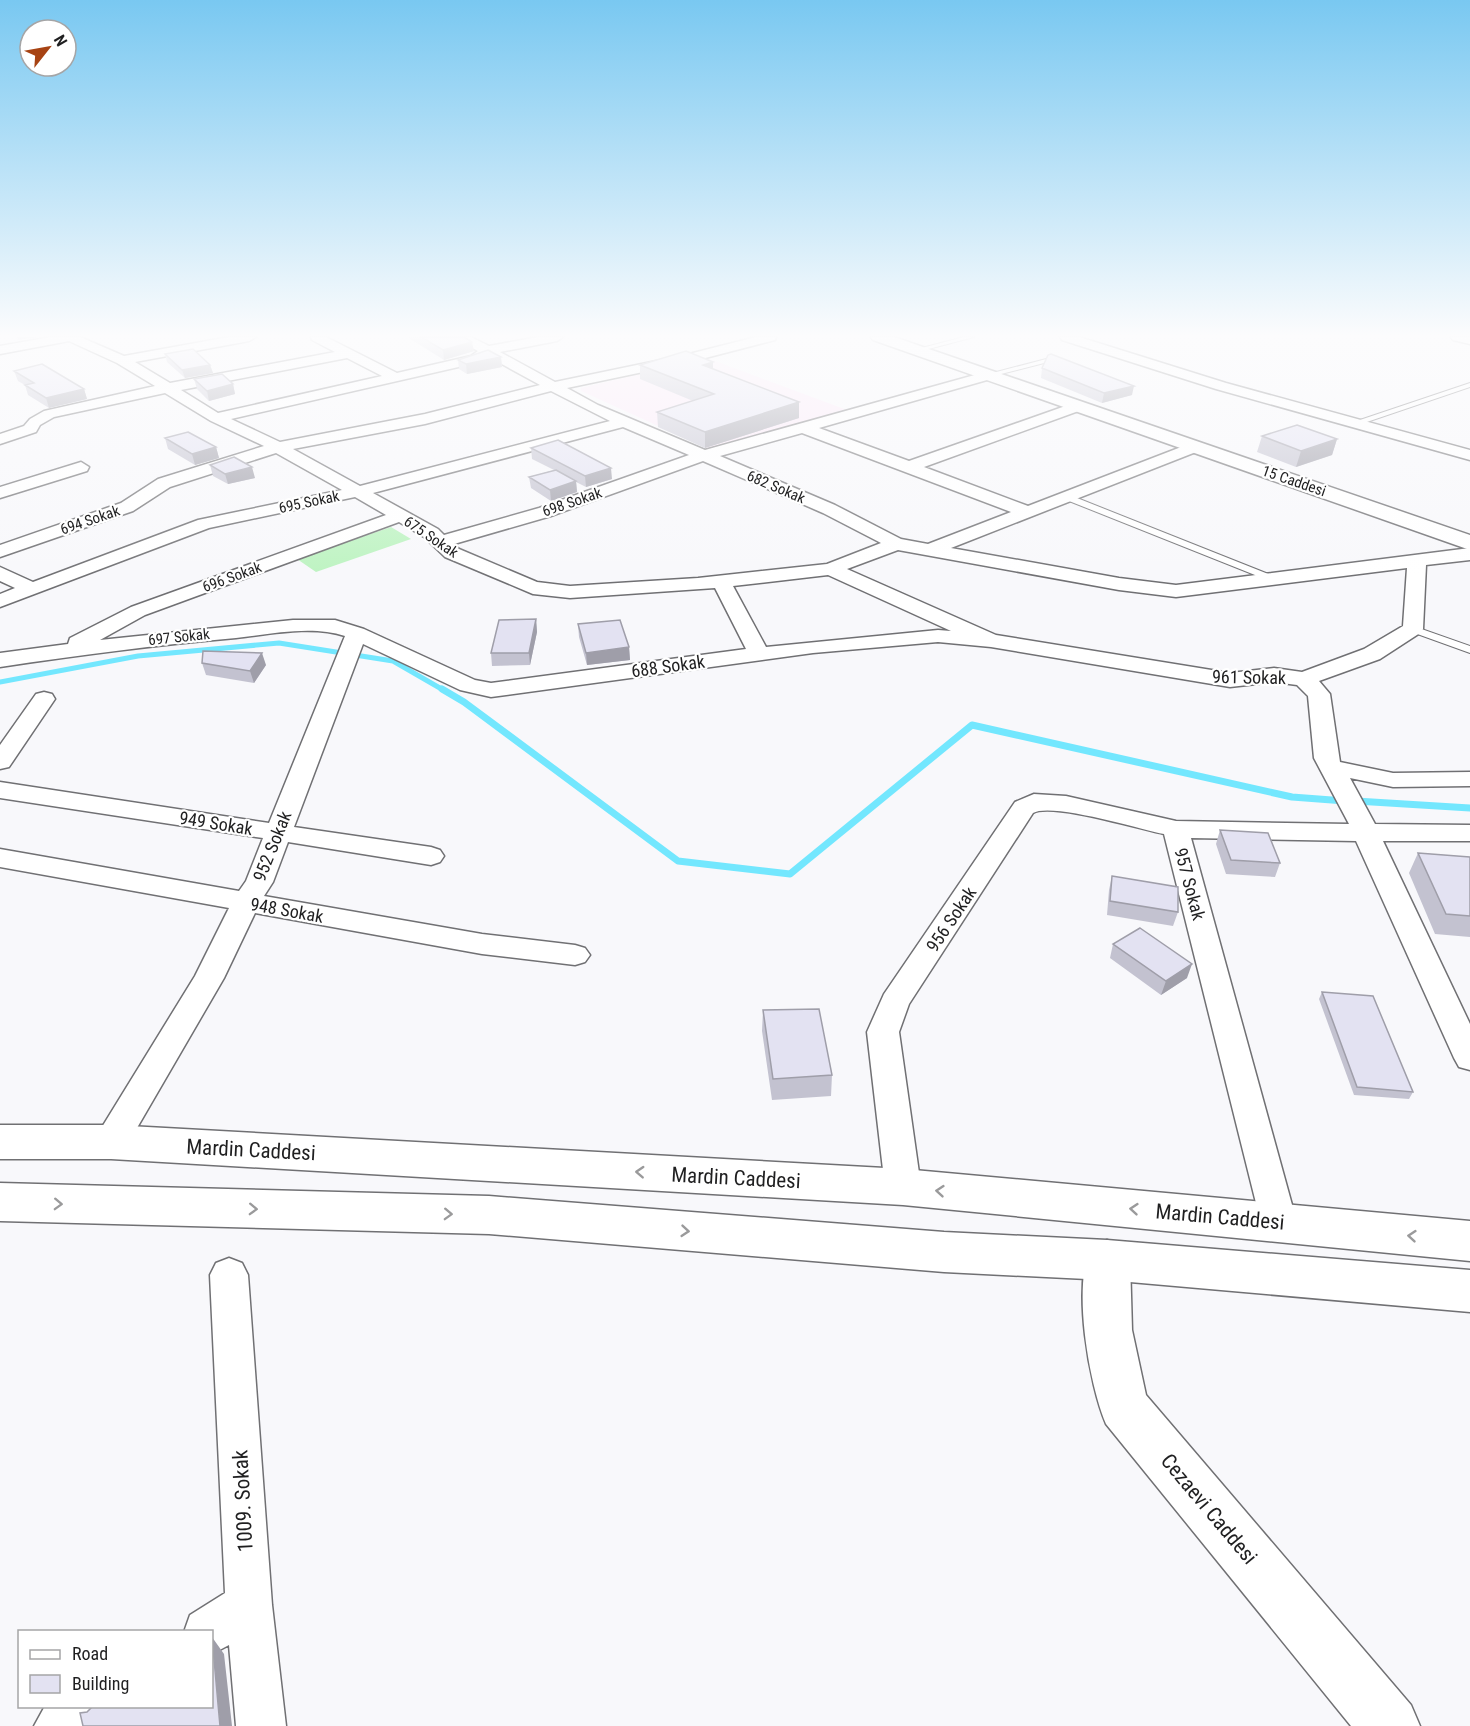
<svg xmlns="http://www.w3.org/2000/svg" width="1470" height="1726" font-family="'Roboto Condensed',sans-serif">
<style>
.education{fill:#fce8f8}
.green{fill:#bdf3c1}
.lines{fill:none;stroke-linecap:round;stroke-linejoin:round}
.stream-far1{stroke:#73e7fe;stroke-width:5}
.stream{stroke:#73e7fe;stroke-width:7}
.service-casing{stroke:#707073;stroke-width:2}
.minor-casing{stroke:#707073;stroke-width:3}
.tertiary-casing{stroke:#707073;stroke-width:3}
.trunk-casing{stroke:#707073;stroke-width:3}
.service{fill:#fff;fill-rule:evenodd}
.minor{fill:#fff;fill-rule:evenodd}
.tertiary{fill:#fff;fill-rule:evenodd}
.trunk{fill:#fff;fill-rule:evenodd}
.wall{fill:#c3c2d0}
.shaded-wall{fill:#9f9ea9}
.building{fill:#e3e2f2;stroke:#9f9ea9;stroke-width:1.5}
.oneway{stroke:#9a9a9b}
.labels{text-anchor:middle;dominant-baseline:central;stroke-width:4.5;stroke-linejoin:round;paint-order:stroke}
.far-street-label{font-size:15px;fill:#1f1f20;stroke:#fff}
.street-label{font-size:18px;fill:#1f1f20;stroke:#fff}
.near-street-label{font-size:21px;fill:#1f1f20;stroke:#fff}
</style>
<rect width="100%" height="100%" fill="#f8f8fb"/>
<path class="education" d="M707,358L847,410L723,447L709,449L581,391V388Z"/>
<path class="green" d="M391,527L411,539L316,572L297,559Z"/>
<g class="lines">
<path class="stream-far1" d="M0,682L138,656L279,643L393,661L445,691"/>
<path class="stream" d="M442,689L464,702L678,861L790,874L972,725L1292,797L1345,801
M1356,801L1470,808"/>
<g class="service-casing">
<path id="service" d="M964,337H974L917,352L914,350Z
M1050,358L1052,361L989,377L985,375Z
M1470,383V387L1358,425L1351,423Z
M1067,494L1276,577L1278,579L1270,581L1064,499L1063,497Z
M1413,626L1470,646V653L1409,631V627Z"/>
</g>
<g class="minor-casing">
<path id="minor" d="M51,337H80L124,356L229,337H256L249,341L135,362L170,383L335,352L312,340L311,337H326L397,373L471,356L478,351L457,340L456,337H471L489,346L538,337H563L557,341L500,352L555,382L685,355L756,337H776L775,340L686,363L567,388L598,405L705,450L989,371L996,375L994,378L819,428L909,461L1074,403H1084L1087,406L1084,409L924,467L1028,506L1189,444H1201L1203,447L1201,450L951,548L1119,578L1176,585L1470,548V560L1426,565L1423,629L1420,633L1380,659L1319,681L1330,694L1340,762L1393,773L1470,772V786L1393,787L1350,778L1375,824L1470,825V841H1383L1470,1024V1070L1459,1067L1454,1058L1356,841L1191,838L1297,1223L1292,1234L1279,1239L1266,1234L1261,1223L1164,834C1140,829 1051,802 1033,813L909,1004L899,1032L921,1187L916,1198L903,1202L890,1198L885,1187L867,1032L884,994L1015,802L1034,794L1066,796L1176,821L1349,824L1314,758L1308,696L1297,685L1274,682L1230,687L991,647L938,642L813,653L491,697L460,690L363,644L294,827L431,847L440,850L444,856L440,862L431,865L288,842L273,882L264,896L482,934L575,945L585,948L590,955L585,962L575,965L482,954L255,913L224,978L123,1152L111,1156L99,1152L94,1142L99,1132L195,976L229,908L0,867V849L239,891L246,881L263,838L0,798V782L269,823L345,636C312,625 271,634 236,638C157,645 79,655 0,667V653L68,644L70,638L131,607L386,515L355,497L209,528L0,607V594L15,588L0,581V567L33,582L198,520L342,490L276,453L170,487L133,511L0,557V545L121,503L158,479L264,446L211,421L165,393L54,417L40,425L36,432L0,444V434L24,426L30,419L44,411L155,386L117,363L69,341L0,354V346ZM489,357L540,385L425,414L280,442L231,419L476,363ZM347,358L382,376L218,413L181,390ZM551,391L610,421L360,486L293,449L425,424ZM623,427L689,455L539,508L444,535L438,529L373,493ZM802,433L1011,512L928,544L901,539L835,505L720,456ZM703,461L823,513L881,543L827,564L698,578L570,586L537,582L459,549L454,544L551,516ZM399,522L424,537L445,557L533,594L570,598L715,588L746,649L491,683L475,680L364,629L335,620H293L100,640L145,615ZM898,550L1119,590L1176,597L1407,568L1403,626L1364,649L1302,672L1274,668L1230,673L996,635L847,569ZM828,575L951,631L938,630L766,647L733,586Z
M1060,337H1079L1226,383L1470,450V460L1216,389L1062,340Z
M1451,337H1470V344L1453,340Z
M81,462L89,467L87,471L0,498V487Z
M44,692L52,694L55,699L9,767L0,769V745L36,694Z
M229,1258L242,1263L248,1275L272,1605L286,1726H236L229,1645L212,1654V1632H184L190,1615L225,1593L210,1275L216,1263Z
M45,1706H113L106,1723L102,1726H34Z"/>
</g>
<g class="tertiary-casing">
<path id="tertiary" d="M871,337H894L1470,535V550L873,340Z
M1107,1240L1123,1246L1130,1260L1132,1330L1146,1395L1411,1705L1420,1726H1351L1106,1424C1089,1384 1072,1286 1091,1246Z"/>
</g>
<g class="trunk-casing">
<path id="trunk" d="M0,1125H111L903,1169L1470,1221V1261L903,1205L111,1159H0Z
M0,1183L489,1196L944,1232L1107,1240L1470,1270V1312L1107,1280L944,1272L489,1234L0,1221Z"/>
</g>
<use href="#service" class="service"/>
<use href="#minor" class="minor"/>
<use href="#tertiary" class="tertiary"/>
<use href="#trunk" class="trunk"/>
</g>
<path class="wall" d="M407,337H464L474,351L444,360Z
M165,354L210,365L213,373L185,378L167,362Z
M501,357L502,367L467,374L459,369L458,360Z
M640,365L713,369L799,418L705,448L658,427L657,412L693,401L640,379Z
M1042,368L1132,395L1102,403L1041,378Z
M14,371L84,389L87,399L49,408L28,395L25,385L18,381Z
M194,379L233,384L235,394L209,401L197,389Z
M1262,436L1337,439L1332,455L1296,467L1257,452Z
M165,438L216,447L219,458L195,465L168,449Z
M531,448L612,479L586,487L576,482L577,492L551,501L531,488L529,477L554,470L532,459Z
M210,465L255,478L228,484L213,476Z
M536,619L537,632L530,665L492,666L491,653Z
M578,624L629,647L630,660L587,665L579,637Z
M202,663L266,665L254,683L206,675Z
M1220,830L1280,863L1275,877L1226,874L1216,844Z
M1418,853L1470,857V937L1435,934L1409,873Z
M1112,876L1178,912L1173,926L1107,915L1109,890Z
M1113,944L1187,978L1161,995L1110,958Z
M1322,992L1413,1092L1409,1099L1354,1095L1319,999Z
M763,1010L832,1075L831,1096L772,1100L762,1031Z"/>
<path class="shaded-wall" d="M17,337H39L18,340Z
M472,342L474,351L444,360L443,350Z
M501,357L502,367L467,374L466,364Z
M713,362V376L703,365Z
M210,365L213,373L185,378L182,370Z
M233,384L235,394L209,401L207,391Z
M1134,386L1132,395L1102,403L1104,393Z
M84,389L87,399L49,408L46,398Z
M799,402V418L705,448V432Z
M1337,439L1332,455L1296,467L1301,451Z
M216,447L219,458L195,465L192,454Z
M252,467L255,478L228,484L225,474Z
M611,468L612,479L586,487L585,476Z
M576,481L577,492L551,501L550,490Z
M536,619L537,632L530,665L529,653Z
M629,647L630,660L587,665L586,653Z
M262,653L266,665L254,683L250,671Z
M1192,964L1187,978L1161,995L1166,981Z
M212,1637L224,1654L232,1726H220Z"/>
<path class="building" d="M421,337H464L472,342L443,350Z
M193,349L210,365L182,370L165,354Z
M488,350L501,357L466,364L458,360Z
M686,351L713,362L703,365L799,402L705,432L657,412L714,394L640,365Z
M1051,354L1134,386L1104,393L1042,368L1048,355Z
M42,364L84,389L46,398L25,385L34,383L14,371Z
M222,374L233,384L207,391L194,379Z
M1297,425L1337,439L1301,451L1262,436Z
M188,432L216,447L192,454L165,438Z
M558,440L611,468L585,476L531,448Z
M234,457L252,467L225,474L210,465Z
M556,470L576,481L550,490L529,477Z
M536,619L529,653H491L499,620Z
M620,620L629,647L586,653L578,624Z
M203,651L262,653L250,671L202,663Z
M1220,830L1268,833L1280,863L1231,860Z
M1418,853L1470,857V916L1446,914Z
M1112,876L1178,887V912L1110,901Z
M1140,928L1192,964L1166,981L1113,944Z
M1322,992L1373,996L1413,1092L1357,1087Z
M819,1009L832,1075L773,1079L763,1010Z
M212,1637L220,1726H83L80,1713L87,1712L92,1707H212Z"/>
<defs><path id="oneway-chevron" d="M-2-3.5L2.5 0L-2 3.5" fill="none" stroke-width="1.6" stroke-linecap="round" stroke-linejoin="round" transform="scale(1.5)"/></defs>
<g class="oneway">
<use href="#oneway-chevron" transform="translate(640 1172) rotate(-177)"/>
<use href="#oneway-chevron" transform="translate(940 1191) rotate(-175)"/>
<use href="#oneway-chevron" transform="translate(58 1204) rotate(2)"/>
<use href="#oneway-chevron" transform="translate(253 1209) rotate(2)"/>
<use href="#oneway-chevron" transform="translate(1134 1209) rotate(-175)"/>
<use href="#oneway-chevron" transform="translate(448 1214) rotate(2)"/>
<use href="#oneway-chevron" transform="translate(685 1231) rotate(5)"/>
<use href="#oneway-chevron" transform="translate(1412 1236) rotate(-175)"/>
</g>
<linearGradient id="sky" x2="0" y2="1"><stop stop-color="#79c8f1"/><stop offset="0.58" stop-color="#fcfcfd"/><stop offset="1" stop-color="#fcfcfd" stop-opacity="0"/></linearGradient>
<rect width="1470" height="578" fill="url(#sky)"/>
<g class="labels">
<g class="far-street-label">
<text transform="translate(1294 481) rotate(19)">15 Caddesi</text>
<text transform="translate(776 487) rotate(23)">682 Sokak</text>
<text transform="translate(309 502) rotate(-12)">695 Sokak</text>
<text transform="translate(572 502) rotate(-19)">698 Sokak</text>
<text transform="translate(90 520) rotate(-19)">694 Sokak</text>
<text transform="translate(431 537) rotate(34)">675 Sokak</text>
<text transform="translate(232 577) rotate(-20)">696 Sokak</text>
<text transform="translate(179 637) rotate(-6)">697 Sokak</text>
</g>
<g class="street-label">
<text transform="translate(668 666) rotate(-8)">688 Sokak</text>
<text transform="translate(1249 677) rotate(1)">961 Sokak</text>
<text transform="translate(216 823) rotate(9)">949 Sokak</text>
<text transform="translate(272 846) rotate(-68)">952 Sokak</text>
<text transform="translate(1190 884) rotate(75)">957 Sokak</text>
<text transform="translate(287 910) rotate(10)">948 Sokak</text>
<text transform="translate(951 919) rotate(-56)">956 Sokak</text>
</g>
<g class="near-street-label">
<text transform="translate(251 1150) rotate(3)">Mardin Caddesi</text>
<text transform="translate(736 1178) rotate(3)">Mardin Caddesi</text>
<text transform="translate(1220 1217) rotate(5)">Mardin Caddesi</text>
<text transform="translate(243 1501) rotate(-93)">1009. Sokak</text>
<text transform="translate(1209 1509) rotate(50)">Cezaevi Caddesi</text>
</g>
</g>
<rect x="18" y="1630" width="195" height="78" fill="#ffffff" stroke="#a5a5a6" stroke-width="1.5"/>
<rect x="30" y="1650" width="30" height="9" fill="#ffffff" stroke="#a5a5a6" stroke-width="1.5"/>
<text x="72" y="1660" font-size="18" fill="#1f1f20">Road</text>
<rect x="30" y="1675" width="30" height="18" fill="#e3e2f2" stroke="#a5a5a6" stroke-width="1.5"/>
<text x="72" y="1690" font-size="18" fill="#1f1f20">Building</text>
<g transform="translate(48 48) rotate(59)"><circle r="28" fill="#ffffff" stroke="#a5a5a6" stroke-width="1.5"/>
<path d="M0-4.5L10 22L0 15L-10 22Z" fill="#a74313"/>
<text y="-9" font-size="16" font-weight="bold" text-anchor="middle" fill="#1f1f20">N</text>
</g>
</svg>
